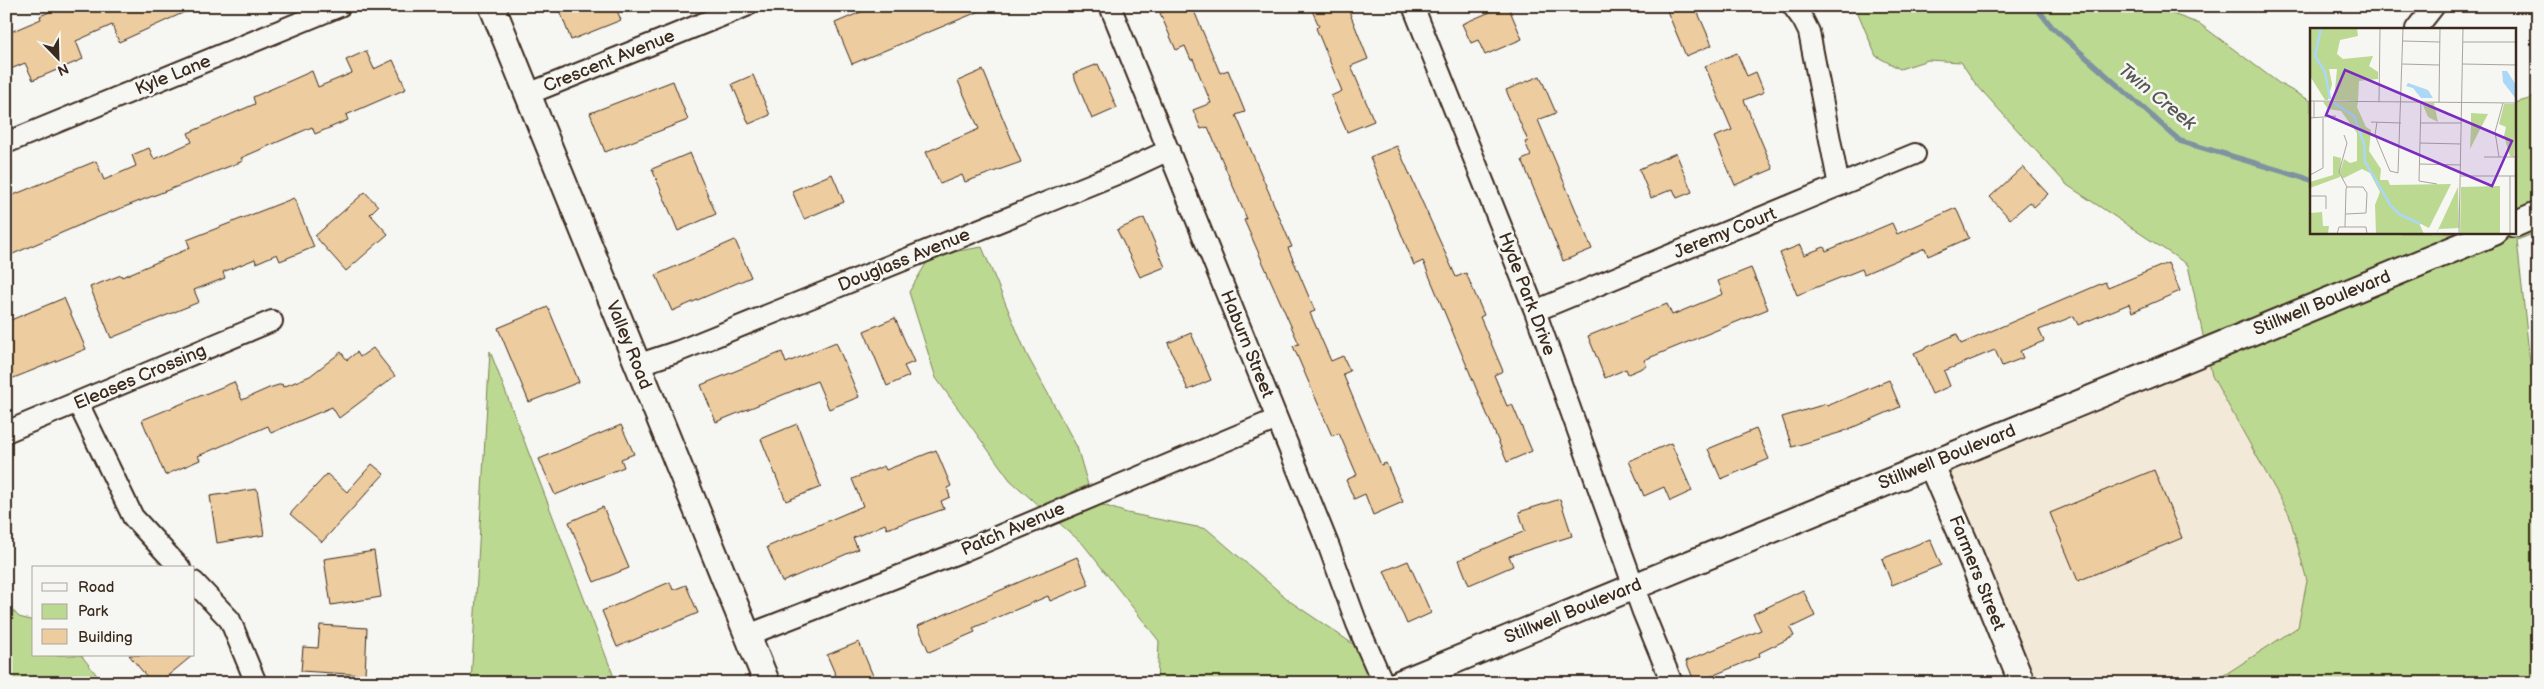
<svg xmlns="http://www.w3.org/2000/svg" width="2544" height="689" font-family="'Balsamiq Sans',sans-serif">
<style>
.built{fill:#f3e9d9}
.green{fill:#bcd991;stroke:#7c8258}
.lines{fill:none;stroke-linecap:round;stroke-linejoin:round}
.stream{stroke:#7e92a0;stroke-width:5.5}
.building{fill:#edcc9f;stroke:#3b2a1e}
.minor-casing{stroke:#3b2a1e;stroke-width:24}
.tertiary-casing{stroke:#3b2a1e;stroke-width:29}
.minor{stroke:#f6f6f2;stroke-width:20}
.tertiary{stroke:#f6f6f2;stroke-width:25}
.labels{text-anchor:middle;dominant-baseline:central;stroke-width:5;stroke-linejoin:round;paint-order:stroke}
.street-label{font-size:18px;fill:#3b2a1e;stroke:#f6f6f2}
.water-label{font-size:19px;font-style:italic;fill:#575654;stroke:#f6f6f2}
.inset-river{fill:none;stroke:#aad8f6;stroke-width:2.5}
.inset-road{fill:none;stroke:#aba49d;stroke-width:1}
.view{fill:#7b2cbf;fill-opacity:0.15;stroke:#7b2cbf;stroke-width:2.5}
.inset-edge{fill:none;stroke:#3b2a1e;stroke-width:2.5}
</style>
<rect width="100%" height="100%" fill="#f6f6f2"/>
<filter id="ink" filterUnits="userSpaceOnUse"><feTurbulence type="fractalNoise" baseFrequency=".02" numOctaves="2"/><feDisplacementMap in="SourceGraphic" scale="10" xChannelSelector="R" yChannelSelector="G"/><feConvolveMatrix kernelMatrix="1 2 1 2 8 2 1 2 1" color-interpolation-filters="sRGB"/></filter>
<g filter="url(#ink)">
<path class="built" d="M2209,362L2212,376L2289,514L2307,581L2298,627L2226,674L2207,683H2032L1944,470Z"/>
<path class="green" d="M1855,6H2151L2200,24L2280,84L2311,101L2312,232L2465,233L2204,340L2188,265L2067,185L1975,83L1961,62L1928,60L1900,69L1876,56Z
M2538,93V202L2515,212V103L2529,99Z
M2538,226V232L2517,240L2530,363L2538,381V683H2207L2226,674L2298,627L2307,581L2289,514L2212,376L2209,362Z
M982,247L1027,355L1077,447L1088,485L1039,506L1010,480L936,378L909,292L927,262L952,252Z
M490,351L612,672L616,683H471Z
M1100,504L1127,513L1207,529L1291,602L1356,646L1372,682L1157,683L1159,641L1083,544L1058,522Z
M6,603L19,617L34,621V655H81L103,683H6Z"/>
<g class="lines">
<path class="stream" d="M2035,6L2052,27L2180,141L2312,180"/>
</g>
<path class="building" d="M63,6H198L119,42L112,25L76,41L83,59L33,80L25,63L6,71V34L41,19L40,16Z
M558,6H596L598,11L615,6L621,20L571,40Z
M875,6H992L852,64L835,23Z
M1176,6H1192L1220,73L1228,70L1245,112L1236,115L1292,247L1288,248L1315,311L1310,313L1331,361L1343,356L1350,371L1343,374L1381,465L1386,463L1403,502L1373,515L1365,494L1354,499L1346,480L1357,475L1339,433L1332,436L1293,346L1299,344L1244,220L1247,219L1208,127L1201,129L1193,110L1211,103L1193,59L1191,60L1185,46L1176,50L1160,13Z
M1310,6H1347L1368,59L1351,66L1374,121L1347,132L1331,96L1342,91L1316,28L1319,26Z
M1504,6H1508L1522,39L1485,55L1478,40L1471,43L1462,24Z
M1678,6H1695L1712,45L1686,56L1667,11Z
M366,51L374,69L393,60L406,89L346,115L348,120L315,134L312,127L241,158L243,161L96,218L6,257V198L96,161L104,180L136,166L132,155L149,148L154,159L192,142L188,133L255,104L253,97L292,80L312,71L318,87L352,73L346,60Z
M1737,53L1747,76L1756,72L1764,92L1744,100L1773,169L1735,185L1714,137L1732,130L1705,66Z
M1098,64L1117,108L1092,119L1073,74Z
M983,70L1021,162L965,182L962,175L940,184L926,152L979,129L958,81Z
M753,75L770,115L749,124L732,84Z
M1540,76L1556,113L1538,120L1592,249L1563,261L1522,160L1531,156L1525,142L1528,141L1506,90Z
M673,81L688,120L605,152L590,113Z
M1397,146L1456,277L1466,273L1484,315L1480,317L1503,371L1494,375L1507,406L1512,404L1532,451L1507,462L1423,261L1414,265L1370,157Z
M690,153L716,214L678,231L652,169Z
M1676,153L1692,192L1677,198L1673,189L1651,198L1639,169Z
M2023,167L2048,194L2034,207L2030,202L2010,219L1990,197Z
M832,174L844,202L804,219L792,191Z
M365,192L378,206L370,214L388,234L346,271L315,236Z
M294,198L314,247L280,261L277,254L256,263L255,259L223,272L225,278L194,290L199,302L111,338L90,287L121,275L122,277L190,248L187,240Z
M1956,208L1969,238L1928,256L1925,248L1864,274L1862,269L1797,295L1780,253L1800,245L1804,255L1824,247L1826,251L1892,223L1897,234Z
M1144,218L1165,267L1140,277L1117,230Z
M735,240L751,277L672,311L656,275Z
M2168,263L2180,291L2132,312L2129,304L2078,325L2074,316L2039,330L2044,341L2020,351L2023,358L2002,366L1995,350L1944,371L1950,386L1932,394L1914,353L1957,334L1961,344L2105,282L2108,288Z
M1751,268L1768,309L1644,360L1647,366L1628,374L1626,369L1605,378L1588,336L1667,304L1672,315L1723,294L1718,281Z
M64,298L86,349L6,381V322Z
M548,307L579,382L529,402L498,328Z
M895,318L914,362L904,366L909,376L887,386L864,331Z
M1191,333L1211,380L1188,390L1168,343Z
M836,342L859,397L829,409L817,381L716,422L701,385L782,352L786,363Z
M373,348L395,376L339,418L332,407L271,433L268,426L198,456L200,460L165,475L142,420L234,382L242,400L269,388L282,384L283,387L310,376L341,352L347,360L357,352L360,357Z
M1889,380L1900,407L1842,432L1792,447L1782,417L1826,404L1827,406Z
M797,424L821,487L786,501L761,439Z
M621,425L634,454L621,459L624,467L555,495L539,459Z
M1756,429L1769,459L1721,479L1708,449Z
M1671,443L1692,491L1670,501L1664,487L1644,496L1629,461Z
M936,450L951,486L947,488L950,497L941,501L944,509L887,529L885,524L853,538L858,549L782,582L767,547L863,506L852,479L884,466L886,470Z
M372,464L384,474L322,542L290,514L327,474L347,492Z
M2154,470L2182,538L2078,581L2050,513Z
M257,489L264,535L217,543L210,496Z
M1560,499L1572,536L1509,556L1513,566L1469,585L1459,560L1525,531L1519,512Z
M603,507L629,568L594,582L569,522Z
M1930,539L1941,565L1892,585L1882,559Z
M374,551L381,597L331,605L324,559Z
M1077,557L1089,585L1050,601L1048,596L973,628L975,632L929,652L918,626Z
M1408,561L1431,613L1407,624L1384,571Z
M670,582L673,590L686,585L698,613L617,647L602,611Z
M1803,590L1815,616L1790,628L1794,636L1759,653L1760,656L1695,683L1686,661L1761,630L1753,614Z
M320,625L367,628L365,675L301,671L303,647L318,648Z
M859,642L876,683H839L827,655Z
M129,655H193L159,683H152Z"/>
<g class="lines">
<g class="minor-casing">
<path id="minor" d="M1110,6L1329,547L1357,624L1383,683
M1413,6L1535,311L1643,612L1672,683
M1793,6L1803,20L1809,32L1839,186
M2416,29L2434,6
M528,94L746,6
M6,143L340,6
M1535,311L1915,154
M637,365L679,351L1124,171L1169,150
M78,403L133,517L180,568
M6,432L272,321
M194,582L230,620L256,683
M748,635L963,551L1277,419"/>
</g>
<g class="tertiary-casing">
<path id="tertiary" d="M492,6L767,683
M2515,224L2538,214
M1931,464L1966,545L2022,683
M1400,683L2495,232"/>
</g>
<use href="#minor" class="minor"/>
<use href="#tertiary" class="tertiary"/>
</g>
</g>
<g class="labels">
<g class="street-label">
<text transform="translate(609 61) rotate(-22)">Crescent Avenue</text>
<text transform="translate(173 75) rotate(-22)">Kyle Lane</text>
<text transform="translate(1725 233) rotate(-22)">Jeremy Court</text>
<text transform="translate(904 260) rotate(-22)">Douglass Avenue</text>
<text transform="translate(1527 294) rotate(69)">Hyde Park Drive</text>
<text transform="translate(2322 303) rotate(-22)">Stillwell Boulevard</text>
<text transform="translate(1247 344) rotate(68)">Haburn Street</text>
<text transform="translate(629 345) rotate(68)">Valley Road</text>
<text transform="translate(140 377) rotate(-23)">Eleases Crossing</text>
<text transform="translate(1947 457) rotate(-22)">Stillwell Boulevard</text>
<text transform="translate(1013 529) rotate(-23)">Patch Avenue</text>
<text transform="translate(1977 573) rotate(68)">Farmers Street</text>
<text transform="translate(1573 611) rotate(-22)">Stillwell Boulevard</text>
</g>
<g class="water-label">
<text transform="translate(2157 97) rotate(39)">Twin Creek</text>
</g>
</g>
<g transform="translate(2310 28)">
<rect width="206" height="206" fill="#f6f6f2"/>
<path d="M0,0H47L48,8L30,12L27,26L33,31L63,28L59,38L68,44V51L49,53L48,73L15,72L0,48ZM19,41H27L24,72H18L22,56ZM13,74H48L47,79L56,99L61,102L59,123L71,141L70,152H78L80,157L141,156L119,200L109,195L114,206H66L65,177L70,164L60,145L52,141L32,151L30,144L34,131L40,135L47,133V105L31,83L18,81ZM112,75H124L128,94L118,89ZM194,76H206L204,129L200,128L194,108L196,99L189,96ZM161,85L178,86L160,121L161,97ZM23,128L31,130L30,149L0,160V154L23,147ZM190,158V206H150L151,159ZM148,159L149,200L129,201L126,206ZM12,184L13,198H19L18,206L0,205V185Z" fill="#bcd991" fill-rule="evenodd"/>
<path d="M192,43H197L206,57V71L193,54ZM98,55L118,62L123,70H111L103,60L96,58Z" fill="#aad8f6"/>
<path class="inset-river" d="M11,0L5,28L15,44L20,71M24,75L44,88L54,116L55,134L81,178L89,186L110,196"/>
<path class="inset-road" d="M93,13L130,14M153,14H207M92,36L129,37M152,36L207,37M0,73L207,75M4,73V90M69,74L70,0M111,74L109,153L127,156M129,74L130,0M0,90L26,88M61,94L91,95M67,94L65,107L80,143L88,145L93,0M111,95H151M34,107L37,115L29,144L37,159M110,115L151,116M174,129H207M189,129L185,104L193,75M110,136L151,137M0,147L13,140V90M150,148H207M0,168H16V181M35,199L36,161L37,159H53L57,165L56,185L36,186M27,206L29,199H56L57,206M149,206L153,0M200,206V148"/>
<path class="view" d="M35,42L202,113L182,158L16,87Z"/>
<rect width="206" height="206" class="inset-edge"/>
</g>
<rect width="2544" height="689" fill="none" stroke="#f6f6f2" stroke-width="25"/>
<rect x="12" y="12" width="2519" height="664" fill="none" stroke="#3b2a1e" stroke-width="2" filter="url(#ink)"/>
<rect x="32" y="566" width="162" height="90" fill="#f6f6f2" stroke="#aba49d"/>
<rect x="42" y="583" width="25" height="8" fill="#f6f6f2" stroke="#aba49d"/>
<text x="78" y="592" font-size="15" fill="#3b2a1e">Road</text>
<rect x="42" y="604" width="25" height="15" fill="#bcd991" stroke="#aba49d"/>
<text x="78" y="616" font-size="15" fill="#3b2a1e">Park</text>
<rect x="42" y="629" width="25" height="15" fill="#edcc9f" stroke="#aba49d"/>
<text x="78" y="642" font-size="15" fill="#3b2a1e">Building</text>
<g transform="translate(58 58) rotate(157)" stroke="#f6f6f2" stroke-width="4" paint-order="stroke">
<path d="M0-4L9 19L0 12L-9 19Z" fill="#3b2a1e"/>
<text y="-8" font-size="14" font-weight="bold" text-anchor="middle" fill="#3b2a1e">N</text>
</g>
</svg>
